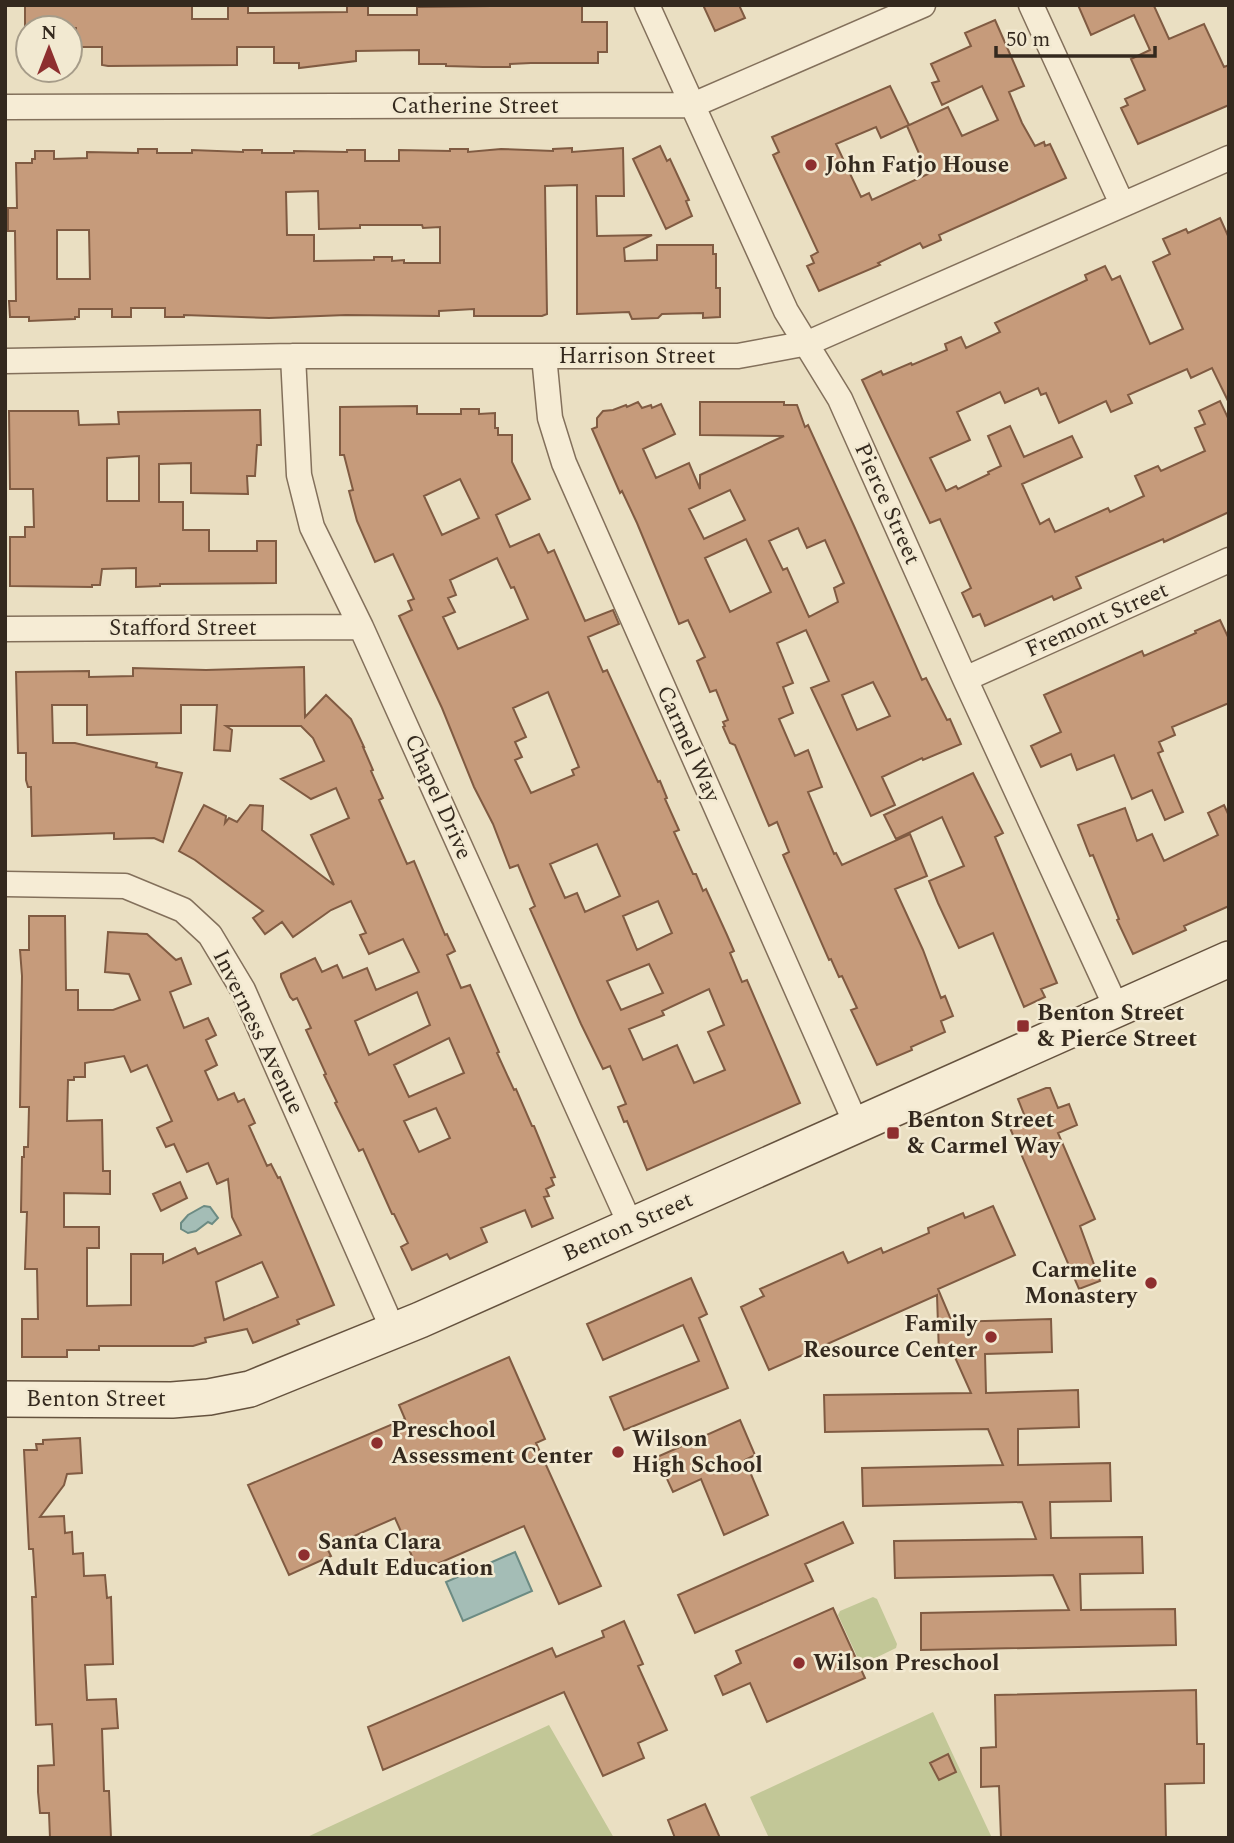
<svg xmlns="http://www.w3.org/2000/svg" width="1234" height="1843" font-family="Spectral,serif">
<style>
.green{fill:#c2c797}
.water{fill:#a4bdb6;stroke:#6c8b83;stroke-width:2}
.building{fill:#c69b7b;stroke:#805b42;stroke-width:2;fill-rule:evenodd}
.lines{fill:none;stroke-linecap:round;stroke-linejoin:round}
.street-casing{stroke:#83705b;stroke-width:27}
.secondary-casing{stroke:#65523e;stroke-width:38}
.street{stroke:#f6ecd5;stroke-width:24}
.secondary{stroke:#f6ecd5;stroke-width:35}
.poi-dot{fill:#8e2f2f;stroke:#f2e9d1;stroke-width:2.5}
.labels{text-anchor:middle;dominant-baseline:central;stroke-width:5;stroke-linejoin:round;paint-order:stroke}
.street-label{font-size:23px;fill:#34291e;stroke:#f2e9d1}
.poi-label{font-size:23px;font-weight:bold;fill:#34291e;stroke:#f2e9d1;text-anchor:start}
</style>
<rect width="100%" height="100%" fill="#eadfc2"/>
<path class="green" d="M873,1597L877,1599L897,1644L896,1648L863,1664L860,1663L838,1615L840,1611Z
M933,1712L992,1838H769L750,1797Z
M549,1725L614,1838H305Z"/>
<path class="water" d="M204,1206L210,1207L218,1218L212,1224L208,1222L196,1231L188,1233L181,1229V1223L188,1215Z
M515,1552L532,1591L463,1621L446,1582Z"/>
<path class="building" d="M25,5H192V19H228V5H248V13L347,12V5H368V15H417V7L582,5V22H607V52H598V63H531L510,64V67H483L446,66V64H419V50L356,51V61L299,68V63H274V47H237V65L108,66L102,65V47H76V28H25Z
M703,5H739L745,18L715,31Z
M1078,5H1156L1154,6L1169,39L1204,24L1224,67L1229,65V105L1138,144L1121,108L1128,105L1125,99L1145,90L1131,59L1150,50L1134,15L1091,35Z
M995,20L1024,86L1009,92L1022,123L1035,146L1044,142L1045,146L1050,144L1066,178L939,235L941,240L923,248L920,243L878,263L880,265L819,291L807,266L814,263L811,256L818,252L773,155L779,152L772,137L890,86L909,125L881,138L876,127L836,144L861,197L869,193L872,200L928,174L907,126L948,107L962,136L998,120L982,86L942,105L932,83L939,81L931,64L971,46L965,33Z
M660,146L667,161L670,159L689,200L686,201L692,216L666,229L633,159Z
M572,148V152L623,148L624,196H596L597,236L652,235L624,248L625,261L657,260V245H713V254H716V288H720V317L703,318V313L662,314L658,318L632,319L629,312L577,314V185L545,186L547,314L542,316H474V309L439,311V316L346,315L269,318L184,315V317H165V308H131V317H112V309H79V317H75V319L29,321V317H10L9,301H16L15,231H8V208H17L16,163H32V159H35V151H54V159L87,158V152L138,153V149H157V153H192V150L243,152V150H262V153H294V151L347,152V150H365V161H399V150L450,151V149H468V152L501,149L553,151V149ZM318,191L319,229L360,228V225H422L423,228L440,227V263H404V260L392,261V257H374V260L314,261V235H287L286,192ZM57,230H89L90,279H57Z
M1220,218L1229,238V403L1212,368L1191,378L1187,369L1128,395L1132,403L1111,412L1106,401L1059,423L1046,393L1041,395L1038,388L1005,403L1000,392L957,412L970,440L930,458L946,491L956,486L958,489L989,474L988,472L1001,466L988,436L1010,426L1024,457L1072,436L1082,457L1022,484L1040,524L1049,519L1055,532L1108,508L1110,512L1144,496L1135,476L1158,466L1161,471L1205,451L1195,428L1205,424L1199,411L1220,401L1229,420V512L1164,542L1163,539L1076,577L1081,588L1054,600L1052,596L985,626L980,614L973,617L962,593L971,588L940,519L930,523L862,380L881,371L883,375L911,363L912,365L947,350L945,344L961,337L966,348L1000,332L995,323L1087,280L1085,275L1105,266L1112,280L1120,276L1150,344L1183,329L1153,262L1170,254L1163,239L1186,229L1188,233Z
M638,402L642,408L651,405L652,408L661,404L675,434L643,449L656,478L689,463L700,489V475L784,436L700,435V402H784V405H797L805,427L808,425L854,526L922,680L926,678L947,720L950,719L961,744L923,760L922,758L882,777L895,805L871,816L811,688L829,681L806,630L777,643L793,683L783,687L793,713L779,719L795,756L808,750L822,787L808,792L834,854L836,853L842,865L910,834L927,876L895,889L923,950L941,998L945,996L953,1016L941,1021L945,1032L911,1047L912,1050L877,1065L851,1010L857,1008L842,976L839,977L831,959L829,960L783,855L789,852L777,822L769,826L735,745L730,743L723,727L725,726L723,722L728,720L716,690L710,692L697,661L705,657L688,620L679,624L637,523L622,491L620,493L592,429L597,427V418L603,411L613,410L626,405L627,407ZM730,490L745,520L704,539L689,509ZM798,528L807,548L825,540L844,583L834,588L838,602L809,617L787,568L783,570L769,541ZM746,539L771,592L730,612L705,558ZM873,682L890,716L857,730L842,695Z
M417,406V414H461V409H479V414L495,413V428H498V435H512V462L530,499L496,515L510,547L539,534L548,553L554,550L585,621L613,610L619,624L588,637L603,672L607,670L658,782L660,781L667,798L665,799L679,830L674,832L693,874H696L703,891L706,889L727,935L734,951L730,953L742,982L747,980L800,1103L647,1170L627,1121L624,1122L618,1107L626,1104L610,1066L603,1069L581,1024L530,909L535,906L518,865L510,868L493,824L474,787L442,708L399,616L412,610L408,601L414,599L393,554L375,562L357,521L349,491L353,490L344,455H340V407ZM460,479L479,518L442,535L424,496ZM497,558L511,588L514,587L528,619L458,649L443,617L455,612L448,598L456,595L450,580ZM548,692L579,767L572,770L574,775L531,793L515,760L522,757L515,742L526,737L513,708ZM597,844L620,896L585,912L577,893L565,898L550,864ZM658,901L672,933L637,950L623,916ZM649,964L663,993L621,1010L607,981ZM709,989L724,1025L708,1032L725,1070L694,1083L677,1045L643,1060L629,1029L664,1015L662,1011Z
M260,410L261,445H257L255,476H247L248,494L191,493V463L159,464V502H183V530H209V551H257V541H276V583L160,584V586L136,587V568L102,569L100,585H92V587L10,586V537H25V527H34L33,489H10L9,411H78L79,425L119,424L118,412ZM139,456V501H107V458Z
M1220,620L1229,639V703L1172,727L1175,735L1159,742L1163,751L1158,753L1183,812L1165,820L1152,790L1132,799L1114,755L1077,770L1071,754L1041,767L1031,746L1061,732L1044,695L1142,651L1144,656L1196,633L1195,631Z
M304,667L305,717L326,695L351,719L364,747H363L373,770L371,771L383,798L379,800L407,864L414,861L445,935L447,934L455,951L447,955L461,988L470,985L499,1052L497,1053L514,1090L516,1089L532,1126H534L555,1177L551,1178L554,1185L546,1189L549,1196L544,1197L553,1218L532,1227L525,1210L481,1228L487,1242L450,1259L447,1254L412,1270L401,1247L408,1243L394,1214H392L363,1149L359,1151L335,1103L337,1102L324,1075L326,1074L306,1030L311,1028L297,998L293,1000L290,997L281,977V974L315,958L322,972L337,965L343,978L367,968L376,990L419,972L403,939L369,954L360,935L366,933L351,901L331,910L293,937L282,922L265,934L253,918L263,911L195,860L179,851L204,805L226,816L225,823L229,818L237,822L250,805L263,806L262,830L334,885L311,835L349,818L336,788L311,799L281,779L324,761L313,738L301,726H226L232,730L230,751L214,750L217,705H181V733L87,735V705H52L53,743H75L157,763L156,767L182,773L163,842L154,838L114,839V833L32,836L31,787H28L26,780V753H18L16,672L89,671V677L133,676V668L206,670ZM417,992L430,1025L369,1055L355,1021ZM449,1038L464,1073L409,1097L394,1065ZM436,1108L450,1138L419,1152L404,1121Z
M973,773L1003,833L995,837L1057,983L1041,989L1045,997L1024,1007L993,933L959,948L938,903L929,881L964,866L942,817L896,839L884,815Z
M1224,805L1229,816V906L1184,926L1186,930L1133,954L1117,920L1119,919L1093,855L1090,856L1078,825L1125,808L1137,841L1152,834L1164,861L1218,835L1208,813Z
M29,916H65L66,990H78V1010H113L140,1000L129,974L105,972L108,932L147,934L176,960L181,958L191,984L170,992L184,1028L208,1018L216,1035L206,1040L217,1065L205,1071L218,1100L234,1093L238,1102L244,1099L255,1123L249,1126L267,1166L271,1164L278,1178L280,1177L334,1305L297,1320L299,1324L253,1343L247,1329L205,1338L206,1342L193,1346H99V1350H67V1357H22V1319H38L37,1269H25L27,1212H21L22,1157H24V1147H28L29,1107H20L22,976L20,950H29ZM124,1056L131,1072L147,1065L172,1121L157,1128L166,1147L174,1144L187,1172L208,1163L217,1184L228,1179L232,1217L241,1235L198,1254L195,1248L163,1263V1254H131V1305L87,1306V1248H99V1227H64V1193L110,1194V1171H103L102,1120L67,1121L68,1080H74V1077H85V1063ZM262,1262L278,1297L224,1320L216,1282Z
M1046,1088H1050L1058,1108L1069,1104L1077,1125L1058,1133L1095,1219L1080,1226L1100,1281L1079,1289L1010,1128L1027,1122L1018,1099Z
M180,1182L187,1198L161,1211L153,1194Z
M993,1206L1015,1255L938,1289L952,1322L1051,1319L1052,1352L985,1354L986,1393L1078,1390L1079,1427L1018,1429V1465L1110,1463L1111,1501L1050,1502L1051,1538L1142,1537L1143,1573L1080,1574L1081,1610L1175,1609L1176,1645L921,1650V1613L1069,1610L1053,1575L895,1578L894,1541L1036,1539L1022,1502L863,1506L862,1468L1003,1465L988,1429L825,1432L824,1395L971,1393L954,1355H939L937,1295L769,1370L741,1307L764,1296L760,1289L843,1252L848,1263L881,1248L883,1253L929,1233L928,1228L963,1213L965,1218Z
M691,1278L707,1314L699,1318L728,1388L624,1430L610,1397L699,1361L683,1325L603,1360L587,1324Z
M509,1357L545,1439L536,1443L601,1586L559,1604L524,1526L419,1572L395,1518L327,1548L331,1556L289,1575L248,1485L405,1419L399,1405Z
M740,1420L755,1455L745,1460L768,1515L724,1535L701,1479L673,1492L657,1457Z
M80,1438L82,1473L67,1474L64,1485L40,1517L64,1516L65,1533L72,1532L73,1554L83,1553L84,1576L105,1575L107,1598L111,1597L113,1664L85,1665L87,1700L116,1699L118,1728L102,1729L104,1791H109L111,1838H50L49,1813H40L38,1792V1766L54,1765L52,1724L36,1725L32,1597H36L33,1549H29L24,1450H37L36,1444H43V1440Z
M843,1522L853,1543L805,1564L813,1581L695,1633L678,1595Z
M833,1608L865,1678L767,1722L750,1683L723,1695L715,1676L741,1663L736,1651Z
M624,1621L643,1664L638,1666L667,1730L638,1743L644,1758L603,1776L564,1692L383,1770L368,1727L552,1648L556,1657L604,1637L602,1631Z
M1196,1690L1197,1744H1204V1783L1165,1784L1166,1838H1001L999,1786L981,1787V1748L996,1747L995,1695Z
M948,1754L956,1772L939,1780L930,1763Z
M705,1804L720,1838H675L668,1820Z"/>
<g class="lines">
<g class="street-casing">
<path id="street" d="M647,5L786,311L840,399L965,679L1117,1009
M1031,5L1122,204
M5,107L693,105L923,5
M293,356L299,475L312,527L361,627L631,1226
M544,356L550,418L564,463L857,1126
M5,361L293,356H738L808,343L1229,158
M5,629L361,627
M965,679L1229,560
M5,884L125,886L183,910L210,935L243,990L394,1332"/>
</g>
<g class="secondary-casing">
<path id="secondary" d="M5,1399L172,1400L209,1397L250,1389L420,1320L1229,959"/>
</g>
<use href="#street" class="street"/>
<use href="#secondary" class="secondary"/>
</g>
<g class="poi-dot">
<circle cx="811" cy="165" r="7"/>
<rect x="1016" y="1019" width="14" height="14" rx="3.5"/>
<rect x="886" y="1126" width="14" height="14" rx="3.5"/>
<circle cx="1151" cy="1283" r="7"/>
<circle cx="991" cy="1337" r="7"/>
<circle cx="377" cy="1443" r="7"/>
<circle cx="618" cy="1452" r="7"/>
<circle cx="304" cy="1555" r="7"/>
<circle cx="799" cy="1663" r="7"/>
</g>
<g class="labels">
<g class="street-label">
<text x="475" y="106">Catherine Street</text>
<text x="637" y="356">Harrison Street</text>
<text transform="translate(887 504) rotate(66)">Pierce Street</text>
<text transform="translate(1097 620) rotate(-24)">Fremont Street</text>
<text x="183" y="628">Stafford Street</text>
<text transform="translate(688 744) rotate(66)">Carmel Way</text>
<text transform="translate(438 797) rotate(66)">Chapel Drive</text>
<text transform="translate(258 1032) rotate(64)">Inverness Avenue</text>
<text transform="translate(628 1227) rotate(-24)">Benton Street</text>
<text x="96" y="1399">Benton Street</text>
</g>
<g class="poi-label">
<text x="825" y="165">John Fatjo House</text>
<text x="1037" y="1013">Benton Street<tspan x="1037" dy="26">&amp; Pierce Street</tspan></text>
<text x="907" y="1120">Benton Street<tspan x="907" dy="26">&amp; Carmel Way</tspan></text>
<text x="1137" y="1270" text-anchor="end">Carmelite<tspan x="1137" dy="26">Monastery</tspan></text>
<text x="977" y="1324" text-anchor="end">Family<tspan x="977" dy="26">Resource Center</tspan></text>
<text x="391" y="1430">Preschool<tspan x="391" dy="26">Assessment Center</tspan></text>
<text x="632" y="1439">Wilson<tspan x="632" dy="26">High School</tspan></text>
<text x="318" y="1542">Santa Clara<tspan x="318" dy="26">Adult Education</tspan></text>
<text x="813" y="1663">Wilson Preschool</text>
</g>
</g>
<rect width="1234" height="1843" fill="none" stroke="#34291e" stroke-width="14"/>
<g transform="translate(49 49)"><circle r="33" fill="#f2e9d1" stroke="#a69c89" stroke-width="2"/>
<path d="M0-5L12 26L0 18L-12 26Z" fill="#8e2f2f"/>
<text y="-10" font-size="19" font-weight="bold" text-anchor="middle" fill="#34291e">N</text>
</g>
<path d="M996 46v10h159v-10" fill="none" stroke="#34291e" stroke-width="3.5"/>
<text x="1006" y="46" font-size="21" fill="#34291e" stroke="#f2e9d1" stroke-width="5" paint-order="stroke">50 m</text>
</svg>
